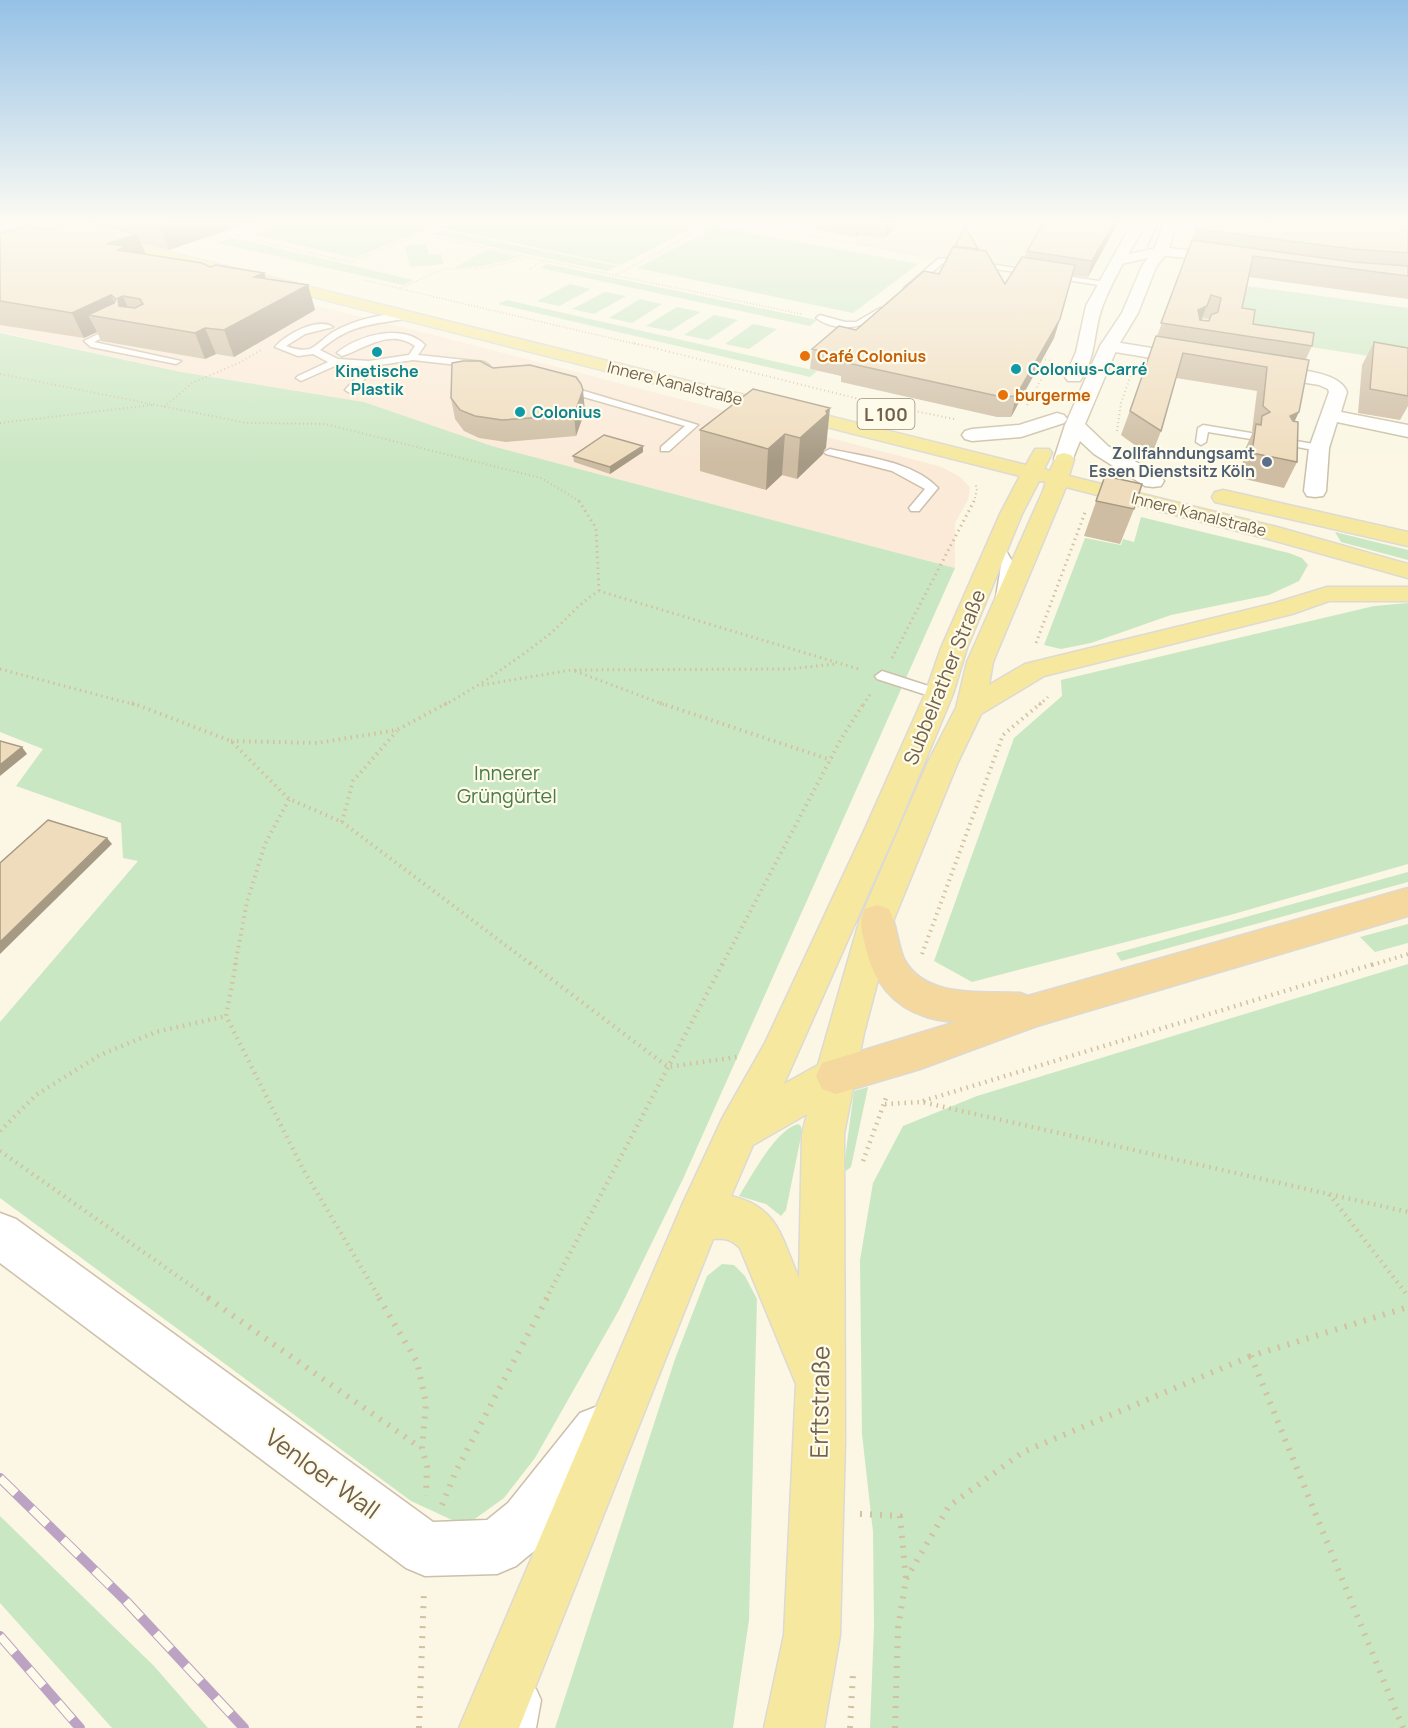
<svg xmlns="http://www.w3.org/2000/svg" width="1408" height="1728" font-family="Manrope,sans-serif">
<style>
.residential{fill:#f2ead3}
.commercial{fill:#fbead8}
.green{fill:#cae7c3}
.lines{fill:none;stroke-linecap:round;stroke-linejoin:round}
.service-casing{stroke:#ccc0ab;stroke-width:3}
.minor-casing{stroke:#ccc0ab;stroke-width:3}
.tertiary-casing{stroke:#ccc0ab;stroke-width:3}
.secondary-casing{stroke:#cec2a9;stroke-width:3}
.primary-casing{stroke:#ddd9d4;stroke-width:3}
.trunk-casing{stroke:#ddd9d4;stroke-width:3}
.path-far5{stroke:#d3c0a0;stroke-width:1.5;stroke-dasharray:1 2;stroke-linecap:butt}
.path-far4{stroke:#d3c0a0;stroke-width:2;stroke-dasharray:1 3;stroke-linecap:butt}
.path-far3{stroke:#d3c0a0;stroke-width:3;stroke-dasharray:1.5 4;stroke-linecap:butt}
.path-far2{stroke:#d3c0a0;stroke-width:4;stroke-dasharray:1.5 4.5;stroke-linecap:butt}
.path-far1{stroke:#d3c0a0;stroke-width:4.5;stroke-dasharray:1.5 5;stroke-linecap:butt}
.path{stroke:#d3c0a0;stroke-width:6;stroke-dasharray:2 8;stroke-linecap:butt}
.service{fill:#fff;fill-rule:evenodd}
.minor{fill:#fff;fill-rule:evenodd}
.tertiary{fill:#fff;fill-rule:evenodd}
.secondary{fill:#fff;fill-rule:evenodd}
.primary{fill:#f6e99f;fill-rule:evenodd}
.trunk{fill:#f4d89e;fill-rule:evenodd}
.tram{stroke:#bca3c3;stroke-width:1.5}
.rail-casing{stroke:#bca3c3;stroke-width:10}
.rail{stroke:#fefbea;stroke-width:8;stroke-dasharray:22;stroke-linecap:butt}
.wall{fill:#cebda3;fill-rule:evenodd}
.shaded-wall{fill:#a79a84}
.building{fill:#efdcbd;stroke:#a79a84;stroke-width:1.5;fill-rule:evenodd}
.culture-dot{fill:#0f9aa8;stroke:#fefbea;stroke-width:2}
.food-dot{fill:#e8710a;stroke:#fefbea;stroke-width:2}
.service-dot{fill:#5c6f8a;stroke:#fefbea;stroke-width:2}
.labels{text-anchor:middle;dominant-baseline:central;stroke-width:4.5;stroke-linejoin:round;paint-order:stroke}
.far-food-label{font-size:16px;font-weight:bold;fill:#c56008;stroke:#fefbea;text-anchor:start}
.far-culture-label{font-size:16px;font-weight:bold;fill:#0d838f;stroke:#fefbea;text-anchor:start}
.far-street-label{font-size:16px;fill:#72614b;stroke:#fefbea}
.far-service-label{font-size:16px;font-weight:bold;fill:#4e5e75;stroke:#fefbea;text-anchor:end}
.shield{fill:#fefbea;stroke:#9c8f7b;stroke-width:1.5}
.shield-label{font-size:18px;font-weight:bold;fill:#72614b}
.street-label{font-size:20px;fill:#72614b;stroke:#fefbea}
.park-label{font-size:20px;fill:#4a7c46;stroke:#fefbea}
.near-street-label{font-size:24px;fill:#72614b;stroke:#fefbea}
</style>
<rect width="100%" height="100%" fill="#fbf7e4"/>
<path class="residential" d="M874,221H1120L1085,283L941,261L852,243Z"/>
<path class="commercial" d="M79,248L426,333L942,467L960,477L970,487L968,500L955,523V568L492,446L364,402L181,372L0,332V261Z"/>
<path class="green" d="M290,221H447L354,258L253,234Z
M457,221H694L702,223L620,265L441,228Z
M716,227L918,264L853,313L637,268Z
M440,230L617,266L608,271L431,234Z
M232,238L414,280L403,285L218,243Z
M426,244L429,255L441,254L444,264L410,267L405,246Z
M487,250L520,257L483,266L454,268Z
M547,264L817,320L810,326L540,268Z
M570,284L591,289L559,306L537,301Z
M1240,285L1408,308V362L1245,337L1235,324L1165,313L1175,287Z
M605,292L626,296L594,314L572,309Z
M640,299L662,304L632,323L609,318Z
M507,300L817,371L810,377L498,304Z
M677,307L700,312L670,331L646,326Z
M714,315L738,320L708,340L684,335Z
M753,324L777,329L749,349L725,344Z
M0,333L181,372L364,402L492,446L955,568L683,1179L619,1310L535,1458L504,1498L465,1526L411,1501L0,1198V1022L138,861L123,858L121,823L16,786L43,749L0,732Z
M1141,517L1289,553L1302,558L1308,565L1299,581L1269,595L1171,615L1091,643L1061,649L1044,645L1085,538L1121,545L1123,539L1134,542Z
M1335,532L1408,550V560L1341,542Z
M1408,603V864L1230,915L972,982L934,961L1014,738L1062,696L1061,680L1374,606Z
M1408,872V882L1121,961L1116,953Z
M1408,924V943L1375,952L1360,937Z
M1408,964V1728H870L874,1626L873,1532L862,1434L860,1260L873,1183L903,1126L977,1096Z
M868,1087L851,1167L846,1171L844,1166L854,1091Z
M798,1124L801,1126L802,1132L786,1210L781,1216L766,1204L739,1196C752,1176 775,1130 798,1124Z
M722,1264L734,1265L745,1276L757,1299L749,1620L733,1728H555L675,1359L707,1276Z
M0,1516L154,1666L208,1728H112L0,1603Z"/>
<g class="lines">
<g class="service-casing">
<path id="service" d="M951,258L1105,282L1109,284L1105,286L951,262L943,263L911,290L904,288L938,259Z
M880,308L883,309V313C863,329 837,333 816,318L820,315L845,322H856Z
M407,313L411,316L410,318C372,325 352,323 320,350L338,359L369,361L409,355L415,346C390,328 366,348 342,356L337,353C358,335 403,323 425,345L418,355L484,362L489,365L484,368L413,360L373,366L370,374L350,393L345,390L362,371L364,367L337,365L301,381L296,378L298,376L328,362L313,354L298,356L275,347C286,334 318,317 333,327L305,334L286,346C294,349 301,351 310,349C317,346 325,337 333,332C356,319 381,314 407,313Z
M120,323L124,326L123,328L94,342L181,361L176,364L91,347L84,341Z
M556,385H564L698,425L669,451H661V447L685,426L556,389Z
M1203,425L1251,433L1256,436L1251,439L1208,432L1206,442L1201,445L1196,442L1198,428Z
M1285,439L1319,445L1325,448L1319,451L1281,444L1280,442Z
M830,449C864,457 913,461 938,488L919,511H911L909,508L925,489L892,471L826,454L824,452Z
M998,543L1002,544L1015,566L1010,597L1003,601L996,597L1001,566L992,547Z
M882,671L944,691L947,694L939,699L877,679L875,676Z
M525,1684L536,1689L541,1700L536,1728H504L514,1689Z"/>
</g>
<g class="minor-casing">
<path id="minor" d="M5,221H21L22,222L0,232V223Z
M1161,247L1232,256L1239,260L1232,264L1161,255L1121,264L1114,260L1116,257Z
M1109,341L1194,355L1200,356L1203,360L1200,364L1194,365L1103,350L1100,346L1103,342Z
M1263,366C1285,369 1339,369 1347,392L1341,412L1408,425V437L1337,422L1329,448L1326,491L1323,496L1315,497L1307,496L1304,491L1309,448L1329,392L1328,389L1319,385L1257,375L1254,371L1257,367Z"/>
</g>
<g class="tertiary-casing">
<path id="tertiary" d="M0,1213L16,1219L433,1522L487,1520L508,1503L580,1413L598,1406L616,1413L623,1431L616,1449L546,1541L516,1566L497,1574L425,1576L406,1568L0,1263Z"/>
</g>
<g class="secondary-casing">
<path id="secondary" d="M1133,221H1147C1132,249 1114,276 1103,305C1093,330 1097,357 1080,381H1068L1065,377L1076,352L1086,306Z
M1164,221H1178L1168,251L1156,267L1138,313L1118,346L1085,424L1108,446L1161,476L1164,481L1161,486L1153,487L1145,486L1094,454L1080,441L1071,463L1064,465L1057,463L1054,459L1065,425L1100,346L1122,313L1142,266L1154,250Z
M1057,413L1064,415L1067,419L1064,423L1021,437L972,441L965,439L962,435L965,431L972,429L1019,425Z"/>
</g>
<g class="primary-casing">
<path id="primary" d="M5,221H39L57,224L1026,465L1035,449H1049L1052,453L1044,469L1050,471L1057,455L1064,453L1071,455L1074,459L1069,476L1277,527L1408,564V578L1261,537L1066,487L993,662L989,685L1025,664L1275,603L1327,587H1408V601H1329L1292,614L1044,676L981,714L958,762L894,919L864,1033L844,1134L845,1440L840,1635L824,1728H764L784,1635L796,1384L740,1248C731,1239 725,1238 713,1239L519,1728H459L683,1203L723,1117L765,1043L865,829L925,694L941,648L1000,514L1020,476L57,232L11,225ZM1039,481L1046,482L1043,491L967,662L956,708L928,762L860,919L818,1065L784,1084L897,829L953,694L967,648L1022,514ZM807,1114L802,1134L799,1278C781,1238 779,1207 731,1196L753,1145Z
M1223,490L1408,532V546L1215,502L1212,497L1215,492Z"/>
</g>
<g class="trunk-casing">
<path id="trunk" d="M1408,888V916L1037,1026L920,1069L836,1094L822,1089L816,1076L822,1063L956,1022C906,1019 876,994 865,945C862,931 858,922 865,909L877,905L889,909C897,925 897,943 904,959C925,999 982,991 1020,993L1028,996Z"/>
</g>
<path class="path-far5" d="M281,221L237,236L350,262L454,221
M729,221L917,255
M427,236L801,314
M200,240L257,221
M530,269L544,260
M616,275L716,221
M363,280L640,345
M400,288L444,269L485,268L525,258"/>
<path class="path-far4" d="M634,343L871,402L954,419
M1041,359L1052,361
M0,374L247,423L325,424L541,478L581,502
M1027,405L1048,367
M164,407L192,383L239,363L261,350
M0,423L152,405
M1117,431L1121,403L1132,372
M1178,471L1205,479
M974,502L977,489L975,483"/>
<path class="path-far3" d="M579,501L596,528L599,591
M1036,643L1086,510
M892,658L974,501
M0,669L136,705
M575,671L665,705
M482,685L571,670L788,669L836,664
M444,705C481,685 513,662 546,637C565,622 578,603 599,591L862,670
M863,705L871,693
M1039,705L1048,697"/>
<path class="path-far2" d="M132,703L231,741L289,799L342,822L532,965
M660,703L831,760
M231,741L317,743L397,730L447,703
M342,822L353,781L397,731
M922,954L1003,735L1041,703
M235,965L247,902L265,844L289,799
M722,965L841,739L864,703
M1372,965L1408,954"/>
<path class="path-far1" d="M236,963L226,1016L303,1169L380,1299
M530,963L668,1067L737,1057
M923,1101L1377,963
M885,1104L922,1102L1408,1212
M0,1131L36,1095L100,1055L156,1032L226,1016
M0,1151L210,1299
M863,1161L886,1098
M1329,1194L1408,1296
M546,1299L723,963"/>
<path class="path" d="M208,1298L421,1448
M379,1298L417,1362L426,1403L422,1448L427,1467L426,1496
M442,1505L455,1473L547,1298
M860,1514L900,1516L906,1579
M419,1728L424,1591
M850,1728L853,1673
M895,1728L898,1628L906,1579L949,1506L1023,1452L1251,1356
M1403,1728L1251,1356L1408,1307"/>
<use href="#service" class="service"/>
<use href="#minor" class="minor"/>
<use href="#tertiary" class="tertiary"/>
<use href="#secondary" class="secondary"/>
<use href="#primary" class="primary"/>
<use href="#trunk" class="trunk"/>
<path class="tram" d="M1148,246L1159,221"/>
<g class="rail-casing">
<path id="rail" d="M0,1478L125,1600L244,1728
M0,1636L80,1728"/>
</g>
<use href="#rail" class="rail"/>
</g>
<path class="wall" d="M91,221H253L169,250L141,243L146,254L210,267L264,273L266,279L308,285L315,310L234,357L216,354L205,359L101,341L97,332L84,338L0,325V234L52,230L92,223Z
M808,221H902L885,238L858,235L856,237L814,229V222Z
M1045,221H1119L1088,277L1072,275L1054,338L1011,417H997L841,382V376L810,369L812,349L856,330L939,274L955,247L965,227L978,250L1005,284L1025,257L1027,251Z
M1199,221H1408V299L1249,277L1242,308L1253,324L1312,346L1306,359L1295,421L1297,462L1284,488L1240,478L1245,449L1253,432L1252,431L1257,391L1176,378L1161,431L1151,457L1121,435ZM1203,317L1210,319L1209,321L1202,320Z
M1374,342L1408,348V406L1400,420L1358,413L1362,365Z
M493,368L585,411L576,436L506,442L479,438L464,431L455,419L451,398Z
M753,389L826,448L824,450L823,454L797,479L782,475L766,490L700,471V430Z
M643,452L610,474L574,462L573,456Z
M1105,476L1134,509L1120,544L1084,536Z"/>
<path class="shaded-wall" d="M179,221H253L169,250L160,227Z
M858,221H860L858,235L856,237Z
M889,221H902L885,238L887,223Z
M1115,221H1119L1088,277L1092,261Z
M137,234L147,257L136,270L106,244Z
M264,273L272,297L254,277Z
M308,285L315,310L234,357L224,330Z
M111,295L122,320L88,315L97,332L84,338L72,313Z
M1211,295L1198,328V310Z
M123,296L134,322L119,306L118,298Z
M1060,319L1054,338L1011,417L1016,396Z
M205,328L216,354L205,359L195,333Z
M583,390L585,411L576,436L574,415Z
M830,408L826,448L824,450L823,454L797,479L800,438L826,411Z
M1299,412L1287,437L1290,416Z
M785,434L782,475L766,490L768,449Z
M643,446V452L610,474V467Z
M22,747L27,754L0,776V765Z
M107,838L112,844L0,954V942Z"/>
<path class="building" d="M66,221H86L137,234L106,244L126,246L118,250L202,263L210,267L216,265L264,273L254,277L308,285L224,330L205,328L195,333L88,315L114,303L116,299L111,295L72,313L0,301V234L28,226L52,230ZM123,296L140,299L143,304L135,308L119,306L118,298Z
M135,221H179L160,227Z
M871,221H889L887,223Z
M1045,221H1115L1092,261L1027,251Z
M1199,221H1311L1322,223L1325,221H1408V253L1353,249L1196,229Z
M965,227L978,249L955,246Z
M1192,240L1353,262L1408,266V276L1253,256L1242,308L1255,310L1253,324L1314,333L1312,346L1161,323ZM1211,295L1221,298L1218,312L1211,315L1209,321L1200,320L1198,310L1207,306Z
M953,247L986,251L1005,284L1022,257L1075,265L1060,319L1016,396L1002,397L843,362L849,357L812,349L839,326L856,330L924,271L939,274Z
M1156,336L1309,360L1299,412L1290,416L1293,421L1298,422L1297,462L1252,453L1256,424L1261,425L1262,416L1270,412L1263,406L1267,367L1183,353L1161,431L1130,411Z
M1374,342L1408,348V396L1370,389Z
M463,361H480L493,368L530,365L576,377L581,384L583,390L574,415L502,420L475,416L460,410L451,398L452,363Z
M753,389L830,408L826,411L827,414L800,438L785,434L768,449L700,430Z
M604,435L643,446L610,467L573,456Z
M1105,476L1142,484L1134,509L1096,501Z
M0,741L22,747L0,765Z
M48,820L107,838L0,942V863Z"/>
<linearGradient id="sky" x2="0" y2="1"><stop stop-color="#95c1e6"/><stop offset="0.48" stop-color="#fdfbf3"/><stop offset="1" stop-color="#fdfbf3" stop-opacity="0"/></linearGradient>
<rect width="1408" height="463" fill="url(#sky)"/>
<g class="culture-dot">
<circle cx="377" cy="352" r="6"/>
<circle cx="1016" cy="369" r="6"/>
<circle cx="520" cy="412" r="6"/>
</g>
<g class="food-dot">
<circle cx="805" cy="356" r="6"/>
<circle cx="1003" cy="395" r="6"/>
</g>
<circle class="service-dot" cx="1267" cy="462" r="6"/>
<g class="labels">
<g class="far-food-label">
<text x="817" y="356">Café Colonius</text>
<text x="1015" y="395">burgerme</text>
</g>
<g class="far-culture-label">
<text x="1028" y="369">Colonius-Carré</text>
<text x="377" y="371" text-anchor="middle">Kinetische<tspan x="377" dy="18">Plastik</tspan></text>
<text x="532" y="412">Colonius</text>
</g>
<g class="far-street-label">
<text transform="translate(675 383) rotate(14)">Innere Kanalstraße</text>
<text transform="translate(1199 514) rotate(14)">Innere Kanalstraße</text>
</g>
<g class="far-service-label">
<text x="1255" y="453">Zollfahndungsamt<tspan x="1255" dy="18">Essen Dienstsitz Köln</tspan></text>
</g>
<rect class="shield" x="857.5" y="399" width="57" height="30" rx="4.5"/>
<g class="shield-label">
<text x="886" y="414">L 100</text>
</g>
<g class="street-label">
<text transform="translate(944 677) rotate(-68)">Subbelrather Straße</text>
</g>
<g class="park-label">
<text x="507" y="772">Innerer<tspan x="507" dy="23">Grüngürtel</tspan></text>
</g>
<g class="near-street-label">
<text transform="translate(819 1402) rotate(-89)">Erftstraße</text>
<text transform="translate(323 1473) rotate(36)">Venloer Wall</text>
</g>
</g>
</svg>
